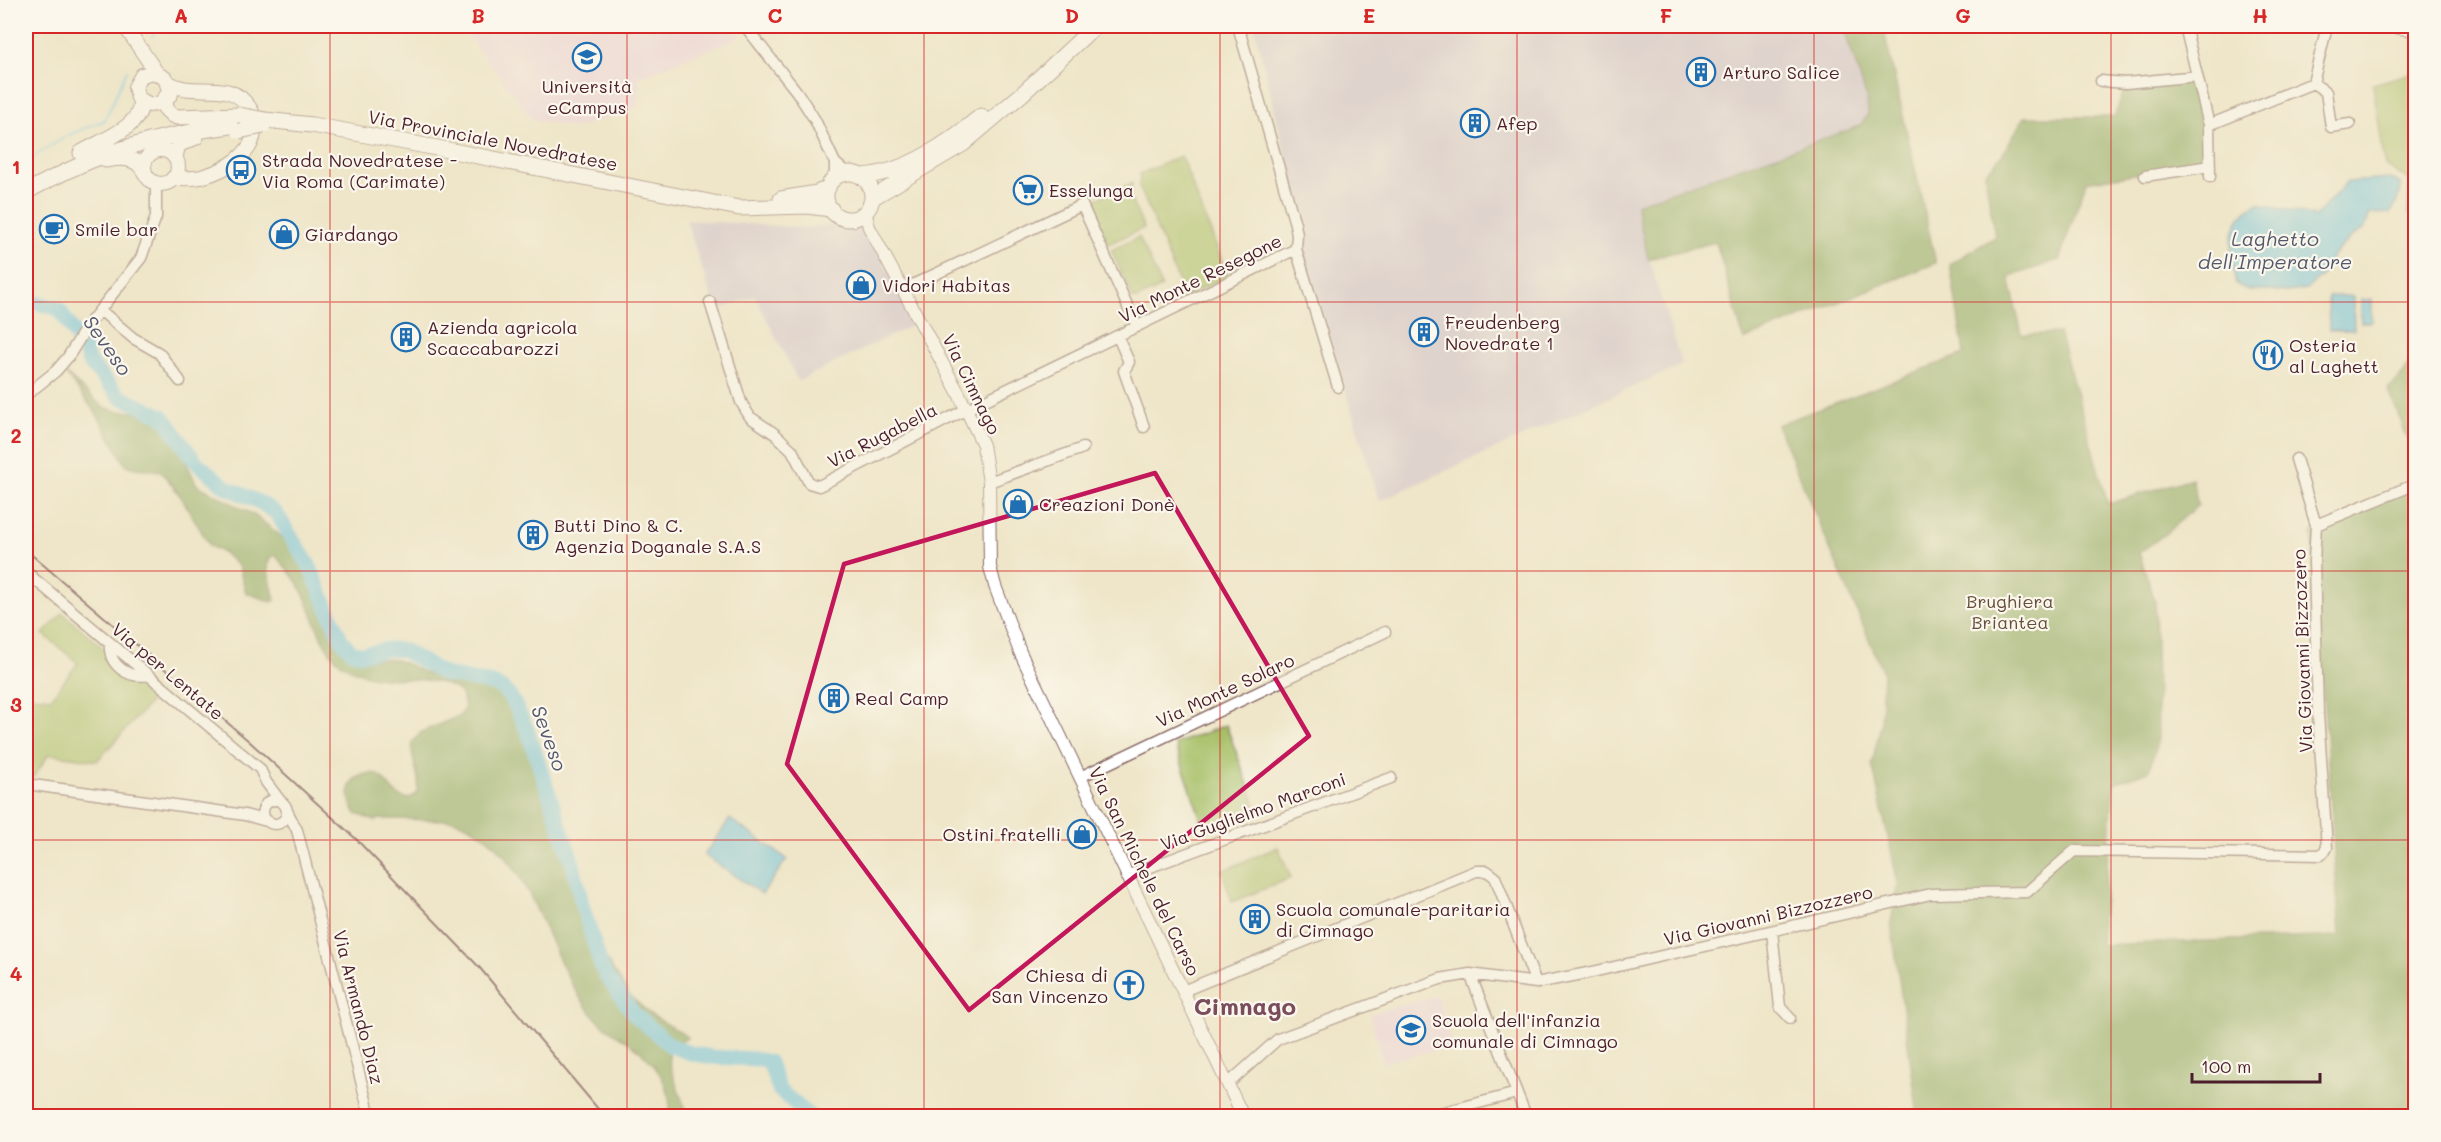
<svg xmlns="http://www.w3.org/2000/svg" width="2441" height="1142" font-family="Mali,sans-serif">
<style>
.built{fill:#efd0e6}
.industrial{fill:#cdbed2}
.green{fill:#a4be64;stroke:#776e48;stroke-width:1.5}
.forest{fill:#83a55a;stroke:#666242;stroke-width:1.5}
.water{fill:#68c3e6;stroke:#597188;stroke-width:1.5}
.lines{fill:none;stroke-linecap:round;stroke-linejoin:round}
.stream{stroke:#68c3e6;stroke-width:2}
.river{stroke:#68c3e6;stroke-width:15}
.minor-casing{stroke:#846562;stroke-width:13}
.tertiary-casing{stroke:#846562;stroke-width:14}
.secondary-casing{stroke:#846562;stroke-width:16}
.primary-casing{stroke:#846562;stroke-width:17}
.minor{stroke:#fff;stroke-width:10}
.tertiary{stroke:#fff;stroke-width:12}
.secondary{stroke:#fff;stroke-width:14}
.primary{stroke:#fff;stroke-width:15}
.rail{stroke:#4a1f2b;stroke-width:2}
.primary-bridge-casing{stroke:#846562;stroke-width:17;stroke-linecap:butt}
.primary-bridge{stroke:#fff;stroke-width:15}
.marked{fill:none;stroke:#c2185b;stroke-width:4.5;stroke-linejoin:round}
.grid{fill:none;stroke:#d62828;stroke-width:1.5;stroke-opacity:0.55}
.labels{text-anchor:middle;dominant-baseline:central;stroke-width:4.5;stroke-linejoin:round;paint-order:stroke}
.poi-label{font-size:18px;fill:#4a1f2b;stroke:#fbf7ec;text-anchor:start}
.street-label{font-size:18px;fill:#4a1f2b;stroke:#fbf7ec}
.park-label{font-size:18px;fill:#654f3c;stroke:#fbf7ec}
.water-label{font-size:20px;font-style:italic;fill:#54586c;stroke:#fbf7ec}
.district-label{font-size:24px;font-weight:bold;fill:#7a4d5e;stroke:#fbf7ec}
.neatline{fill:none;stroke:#d62828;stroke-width:2}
.grid-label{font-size:20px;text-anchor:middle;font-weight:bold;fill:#d62828}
</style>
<rect width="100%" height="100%" fill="#fbf7ec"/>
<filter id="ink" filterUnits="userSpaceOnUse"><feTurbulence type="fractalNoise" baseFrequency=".0167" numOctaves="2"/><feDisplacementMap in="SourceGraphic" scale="12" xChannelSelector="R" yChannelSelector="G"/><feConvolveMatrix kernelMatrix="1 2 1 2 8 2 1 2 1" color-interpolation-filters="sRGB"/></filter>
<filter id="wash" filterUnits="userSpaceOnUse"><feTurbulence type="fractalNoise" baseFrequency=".008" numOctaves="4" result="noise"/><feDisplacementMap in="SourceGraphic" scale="24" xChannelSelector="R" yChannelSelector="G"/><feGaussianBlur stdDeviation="1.35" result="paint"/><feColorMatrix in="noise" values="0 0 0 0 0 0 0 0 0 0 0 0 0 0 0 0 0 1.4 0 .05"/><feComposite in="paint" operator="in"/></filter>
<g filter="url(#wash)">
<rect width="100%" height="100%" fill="#efe6c9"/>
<path class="built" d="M461,26H736L741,37L639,77V107L575,128L532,119Z
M1437,996L1452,1046L1383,1063L1370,1014Z"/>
<path class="industrial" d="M1254,26H1843L1867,99L1868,114L1860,126L1636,204L1649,259L1682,365L1379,501L1303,249V226Z
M686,220L807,228L843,223L864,225L917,323L798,381L755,296L716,311Z"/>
<path class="green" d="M2415,72V213L2408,214L2410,180L2385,166L2373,84Z
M1181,156L1228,276L1185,297L1139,186L1140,174Z
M1132,183L1130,198L1144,228L1106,245L1087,203Z
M1139,237L1162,287L1134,300L1111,250Z
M63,613L157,695L97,761L49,754L34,777L26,775V695L51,698L78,663L43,634Z
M1226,725L1259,814L1205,831L1175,744Z
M1278,847L1291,878L1232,902L1222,871Z"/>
<path class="forest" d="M1843,26H1883L1936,263L1744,340L1716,242L1648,259L1636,204L1860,126L1868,114L1867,99Z
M2194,80L2206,162L2086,182L2059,260L2009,277L2022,335L2059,333L2108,504L2192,478L2198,505L2165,534L2139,553L2155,601L2158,739L2149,771L2114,783L2100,945L2340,936L2312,533L2415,488V1116H1918L1891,922L1898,883L1872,764L1881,724L1883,672L1777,425L1964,354L1950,264L1995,237L1985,173L2002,155L2024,117H2114L2126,86Z
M2415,354H2416L2415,457L2388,389L2402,376Z
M66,374L103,407L116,411L148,413L161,420L176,441L197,485L254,515L287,541L305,568L348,655C360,663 375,658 388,659C406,660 416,671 431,675C480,690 513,675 526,739H531L587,918L599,949L629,995L650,1014L688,1037L669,1051C668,1075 683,1093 686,1116H670C672,1083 653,1059 627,1041C619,1036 611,1032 604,1026C544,974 539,845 453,820L380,819L375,821L356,814C352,808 349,800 349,792C349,785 352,780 358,777C386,762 386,795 405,798C410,799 413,796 417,793C422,776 410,760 412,743L421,732L461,715L465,706L460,692C430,668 380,691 342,664C317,646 314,608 298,584C292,574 283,565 275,555L269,559L268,571L275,600L272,602L246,593L239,567L224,553L210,546L181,497L161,471L134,468L125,464L96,413Z"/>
<path class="water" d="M2390,179L2400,183L2399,197L2391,213L2370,214L2364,229L2350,238L2332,256L2326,271L2307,289L2288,292L2248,290L2236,284C2229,251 2225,220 2259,203L2315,217L2347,182Z
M2328,296H2353L2354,330H2329Z
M2372,299V322H2361V300Z
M730,819L787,859L762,894L704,855Z"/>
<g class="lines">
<path class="stream" d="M153,37L155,26
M26,161L69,135L105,120L127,70"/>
<path class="river" d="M26,295L33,302L59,309L84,348L89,362L120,397L163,416L196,462L226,487L261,503L276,513L309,565L341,639L352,652L362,654L388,649L403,650L444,674L493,684L502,688L512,699L528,732L573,864L583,908L601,965L606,976L634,1014L671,1046L690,1053L712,1057L756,1059L769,1062L779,1090L810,1116"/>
</g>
</g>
<g filter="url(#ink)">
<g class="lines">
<g class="minor-casing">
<path id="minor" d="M745,26L797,92L815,120L835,163
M1238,26L1295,224L1297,235L1296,249L1338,387
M2185,26L2209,125L2210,177
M2388,26L2416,32
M2101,81L2126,83L2197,76
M2313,83L2326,92L2331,127L2350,124
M2209,125L2313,83L2327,26
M2145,176L2210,166
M835,178V163L847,173
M904,289L1082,205L1137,327
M710,302L741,402L750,417L775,434L792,450L809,483L819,486L967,409L1296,249
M100,310L133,338L159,353L180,381
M1118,337L1129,362L1124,371L1144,427
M26,395L56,371L68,357L88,325L141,258L156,217V183
M2296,459L2316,525
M989,482L1083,448
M26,572L260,769L266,782L281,802
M110,643C108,665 128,679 148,675
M1080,777L1385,632
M26,784L245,815L270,822
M263 812a12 12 0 1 1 24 0a12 12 0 1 1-24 0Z
M287,811L297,830L370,1116
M1126,876L1391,778
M1772,931L1780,1007L1790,1018
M1470,974L1526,1116
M1183,991L1476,871H1487L1495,877L1536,983
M1229,1083L1278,1039L1440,979L1470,974L1536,983L1588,973L1931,894L2027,892L2074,851L2321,855L2327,848L2318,714L2314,561L2316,525L2416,484
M1429,1116L1517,1093"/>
</g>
<g class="tertiary-casing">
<path id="tertiary" d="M865,211L869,227L958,392L983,445L989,482L990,567L995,586L1020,652L1243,1116"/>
</g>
<g class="secondary-casing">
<path id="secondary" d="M125,26L156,72
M167,81C193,101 229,74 251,110C254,115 253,121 254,127C256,154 224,171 201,177C192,179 182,178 173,178
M169,90L165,78L153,72L142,75L135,87L138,98L150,105L160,103L171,94
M144 167a17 17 0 1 1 34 0a17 17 0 1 1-34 0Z"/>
</g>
<g class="primary-casing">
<path id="primary" d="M166,97L165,108L172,115L177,117L239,115
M265,120L312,125L448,150L739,208L807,206L831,209
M81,153C99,142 145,126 140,101
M175,157L178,145L196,137
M106,160C120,157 137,156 144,171
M826 196a23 23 0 1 1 46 0a23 23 0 1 1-46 0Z
M861,176C905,174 948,143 981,116
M26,192C100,151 155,135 239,125
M872,198L963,144L1022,94L1095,26
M781,199L817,193L828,188"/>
</g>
<use href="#minor" class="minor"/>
<use href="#tertiary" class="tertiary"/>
<use href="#secondary" class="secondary"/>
<use href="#primary" class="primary"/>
<path class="rail" d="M26,550L250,742L355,838L479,967L604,1116"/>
<g class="primary-bridge-casing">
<path id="primary-bridge" d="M239,115L265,120
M239,131L263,126"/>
</g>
<use href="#primary-bridge" class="primary-bridge"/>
</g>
</g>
<path d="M0 0H2441V1142H0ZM1155,473L1309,736L969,1010L787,764L844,564Z" fill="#efe6c9" fill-opacity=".55" fill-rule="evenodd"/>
<path class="marked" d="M1155,473L1309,736L969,1010L787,764L844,564Z"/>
<path class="grid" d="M330,26V1116M627,26V1116M924,26V1116M1220,26V1116M1517,26V1116M1814,26V1116M2111,26V1116M26,302H2416M26,571H2416M26,840H2416"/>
<defs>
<g id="university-ring" transform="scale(1.5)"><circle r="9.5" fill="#fbf7ec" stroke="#1f6fb2" stroke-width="1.5"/><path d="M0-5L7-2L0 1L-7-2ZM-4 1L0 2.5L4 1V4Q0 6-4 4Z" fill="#1f6fb2"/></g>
<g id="building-ring" transform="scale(1.5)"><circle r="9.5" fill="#fbf7ec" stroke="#1f6fb2" stroke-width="1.5"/><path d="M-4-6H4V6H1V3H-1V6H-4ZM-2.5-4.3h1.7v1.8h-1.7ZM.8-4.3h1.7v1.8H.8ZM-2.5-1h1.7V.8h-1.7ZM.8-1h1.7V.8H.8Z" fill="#1f6fb2"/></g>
<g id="bus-ring" transform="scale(1.5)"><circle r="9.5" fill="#fbf7ec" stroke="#1f6fb2" stroke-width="1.5"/><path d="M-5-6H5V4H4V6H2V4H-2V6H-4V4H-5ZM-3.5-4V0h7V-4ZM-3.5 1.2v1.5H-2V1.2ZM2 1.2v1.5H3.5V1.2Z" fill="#1f6fb2"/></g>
<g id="supermarket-ring" transform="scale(1.5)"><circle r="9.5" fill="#fbf7ec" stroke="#1f6fb2" stroke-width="1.5"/><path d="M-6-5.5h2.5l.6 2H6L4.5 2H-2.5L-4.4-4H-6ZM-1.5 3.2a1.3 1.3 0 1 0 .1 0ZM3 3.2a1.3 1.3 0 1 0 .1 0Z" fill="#1f6fb2"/></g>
<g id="cafe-ring" transform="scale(1.5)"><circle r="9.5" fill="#fbf7ec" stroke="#1f6fb2" stroke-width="1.5"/><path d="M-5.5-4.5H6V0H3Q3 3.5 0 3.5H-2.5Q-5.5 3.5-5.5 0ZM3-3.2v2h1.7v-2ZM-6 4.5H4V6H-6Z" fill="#1f6fb2"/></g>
<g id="shop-ring" transform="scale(1.5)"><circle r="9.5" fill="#fbf7ec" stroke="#1f6fb2" stroke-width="1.5"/><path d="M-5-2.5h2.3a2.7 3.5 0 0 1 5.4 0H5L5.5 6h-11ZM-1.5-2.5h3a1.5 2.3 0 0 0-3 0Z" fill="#1f6fb2"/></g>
<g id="restaurant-ring" transform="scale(1.5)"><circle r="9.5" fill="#fbf7ec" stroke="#1f6fb2" stroke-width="1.5"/><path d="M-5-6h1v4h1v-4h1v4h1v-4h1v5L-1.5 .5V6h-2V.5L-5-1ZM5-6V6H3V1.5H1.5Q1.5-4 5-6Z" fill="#1f6fb2"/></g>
<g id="church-ring" transform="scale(1.5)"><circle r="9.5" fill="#fbf7ec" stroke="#1f6fb2" stroke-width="1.5"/><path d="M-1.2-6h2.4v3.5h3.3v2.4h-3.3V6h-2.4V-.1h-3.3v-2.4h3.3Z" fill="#1f6fb2"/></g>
<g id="school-ring" transform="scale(1.5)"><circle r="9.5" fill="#fbf7ec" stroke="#1f6fb2" stroke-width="1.5"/><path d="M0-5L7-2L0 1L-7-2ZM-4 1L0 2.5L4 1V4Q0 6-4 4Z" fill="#1f6fb2"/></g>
</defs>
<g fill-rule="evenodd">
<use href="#university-ring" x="587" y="57"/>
<use href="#building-ring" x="1701" y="72"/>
<use href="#building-ring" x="1475" y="123"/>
<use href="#bus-ring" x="241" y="170"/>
<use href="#supermarket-ring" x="1028" y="190"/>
<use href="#cafe-ring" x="54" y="229"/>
<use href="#shop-ring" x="284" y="234"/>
<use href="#shop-ring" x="861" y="285"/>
<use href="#building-ring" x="1424" y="332"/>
<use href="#building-ring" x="406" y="337"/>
<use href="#restaurant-ring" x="2268" y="355"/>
<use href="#shop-ring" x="1018" y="504"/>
<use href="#building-ring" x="533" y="535"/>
<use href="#building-ring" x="834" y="698"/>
<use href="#shop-ring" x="1082" y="834"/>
<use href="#building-ring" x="1255" y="919"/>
<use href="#church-ring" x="1129" y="985"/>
<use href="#school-ring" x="1411" y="1030"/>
</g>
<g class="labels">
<g class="poi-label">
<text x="1722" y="72">Arturo Salice</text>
<text x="587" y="86" text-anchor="middle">Università<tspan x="587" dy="21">eCampus</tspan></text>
<text x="1496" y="123">Afep</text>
<text x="262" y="160">Strada Novedratese -<tspan x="262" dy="21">Via Roma (Carimate)</tspan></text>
<text x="1049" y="190">Esselunga</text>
<text x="75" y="229">Smile bar</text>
<text x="305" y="234">Giardango</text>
<text x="882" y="285">Vidori Habitas</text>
<text x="1445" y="322">Freudenberg<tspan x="1445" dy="21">Novedrate 1</tspan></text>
<text x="427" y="327">Azienda agricola<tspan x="427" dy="21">Scaccabarozzi</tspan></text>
<text x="2289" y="345">Osteria<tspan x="2289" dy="21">al Laghett</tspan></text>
<text x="1039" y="504">Creazioni Donè</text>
<text x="554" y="525">Butti Dino &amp; C.<tspan x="554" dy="21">Agenzia Doganale S.A.S</tspan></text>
<text x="855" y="698">Real Camp</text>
<text x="1061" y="834" text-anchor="end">Ostini fratelli</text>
<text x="1276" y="909">Scuola comunale-paritaria<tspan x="1276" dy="21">di Cimnago</tspan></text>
<text x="1108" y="975" text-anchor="end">Chiesa di<tspan x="1108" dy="21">San Vincenzo</tspan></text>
<text x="1432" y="1020">Scuola dell'infanzia<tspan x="1432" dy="21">comunale di Cimnago</tspan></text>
</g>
<g class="street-label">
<text transform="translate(493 140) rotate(11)">Via Provinciale Novedratese</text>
<text transform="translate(1200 278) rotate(-26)">Via Monte Resegone</text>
<text transform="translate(972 384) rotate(64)">Via Cimnago</text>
<text transform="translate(882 435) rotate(-27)">Via Rugabella</text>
<text transform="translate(2302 651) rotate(-92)">Via Giovanni Bizzozero</text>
<text transform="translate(168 671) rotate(40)">Via per Lentate</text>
<text transform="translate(1225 690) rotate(-25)">Via Monte Solaro</text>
<text transform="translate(1253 811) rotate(-20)">Via Guglielmo Marconi</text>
<text transform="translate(1145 871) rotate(64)">Via San Michele del Carso</text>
<text transform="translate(1768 915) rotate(-13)">Via Giovanni Bizzozzero</text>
<text transform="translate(359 1007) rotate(76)">Via Armando Diaz</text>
</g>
<g class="park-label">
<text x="2010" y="601">Brughiera<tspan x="2010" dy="21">Briantea</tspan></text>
</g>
<g class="water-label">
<text x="2275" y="238">Laghetto<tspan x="2275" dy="23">dell'Imperatore</tspan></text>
<text transform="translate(108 345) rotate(55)">Seveso</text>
<text transform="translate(550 738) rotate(70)">Seveso</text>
</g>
<g class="district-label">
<text x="1245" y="1005">Cimnago</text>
</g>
</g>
<rect width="2441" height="1142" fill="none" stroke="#fbf7ec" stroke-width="66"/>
<path d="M2192 1073v9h128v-9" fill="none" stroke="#4a1f2b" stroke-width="3"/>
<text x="2201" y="1073" font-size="18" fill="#4a1f2b" stroke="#fbf7ec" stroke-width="4.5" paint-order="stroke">100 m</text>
<rect x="33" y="33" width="2375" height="1076" class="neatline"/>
<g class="grid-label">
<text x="181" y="23">A</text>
<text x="478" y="23">B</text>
<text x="775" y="23">C</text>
<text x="1072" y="23">D</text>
<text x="1369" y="23">E</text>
<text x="1666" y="23">F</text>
<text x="1963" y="23">G</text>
<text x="2260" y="23">H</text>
<text x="16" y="174">1</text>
<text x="16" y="443">2</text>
<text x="16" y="712">3</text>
<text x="16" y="981">4</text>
</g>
</svg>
